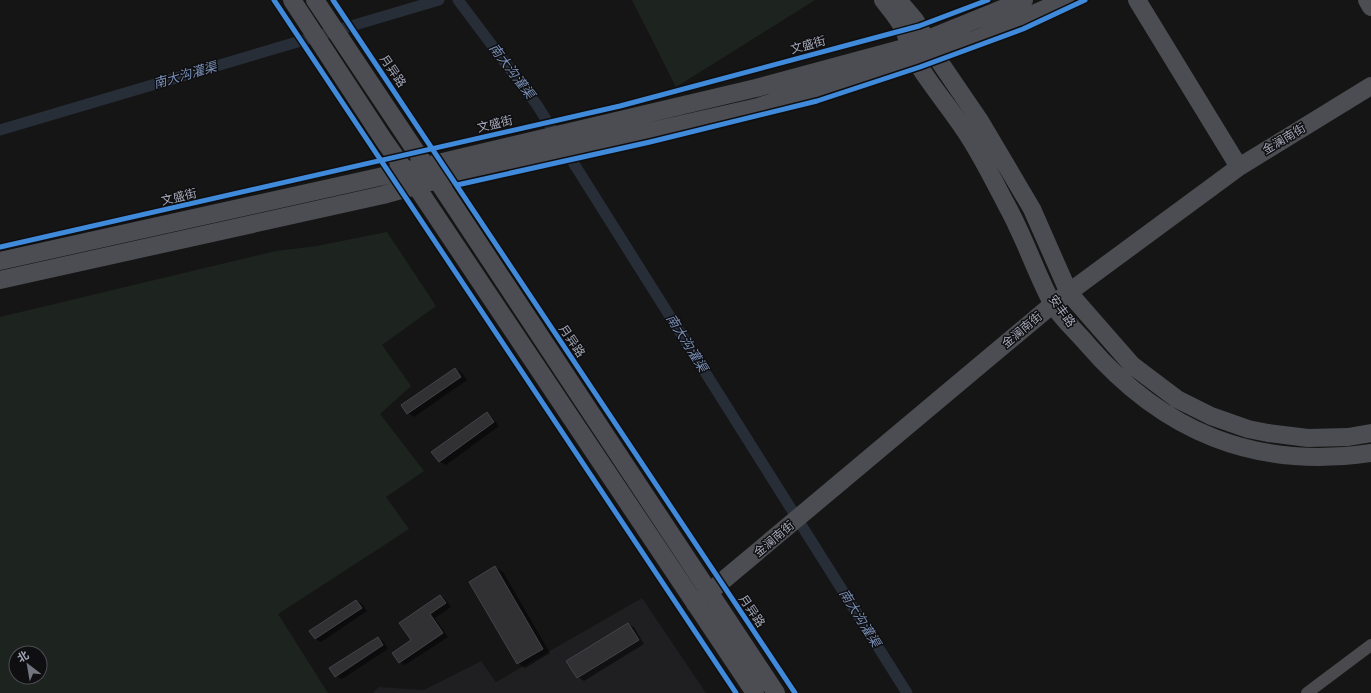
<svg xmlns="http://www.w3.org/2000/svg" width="1371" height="693" font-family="'Public Sans','Noto Sans SC',sans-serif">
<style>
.built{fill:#1f1f21}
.green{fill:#1d241f;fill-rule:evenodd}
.shadow{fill:#0007}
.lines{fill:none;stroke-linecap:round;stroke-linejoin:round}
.canal{stroke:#272e38;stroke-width:11}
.building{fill:#313133;stroke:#434449}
.street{stroke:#49494e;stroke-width:12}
.secondary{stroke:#4c4d52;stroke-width:18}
.cycleway-casing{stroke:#0f0f11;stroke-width:8}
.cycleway{stroke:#408adc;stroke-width:5}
.labels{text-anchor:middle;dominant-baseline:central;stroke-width:3;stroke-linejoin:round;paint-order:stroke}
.street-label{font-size:12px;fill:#a4a7b7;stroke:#0f0f11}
.water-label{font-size:13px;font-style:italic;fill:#788eb5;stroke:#0f0f11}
</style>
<rect width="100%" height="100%" fill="#151515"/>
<path class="built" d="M642,598L706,693H373L379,687L424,690L481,661L496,682Z"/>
<path class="green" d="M632,0H815L676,87Z
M387,232L436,306L382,345L411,386L380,414L424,471L386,497L409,529L278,614L328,693H0V317L276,251L317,246ZM16,653H40V677H16Z"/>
<path class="shadow" d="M455,369L461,372L467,380L414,417L408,413L403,406Z
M487,413L492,417L499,426L446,465L440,462L433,452Z
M495,567L503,572L550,653L525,668L518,663Z
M440,596L445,599L451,607L435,618L448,637L405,665L399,662Z
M357,601L362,604L367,611L321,642L315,639Z
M628,624L634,627L644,644L584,681L578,677Z
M378,638L383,641L388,649L342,679L336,676Z"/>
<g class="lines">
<path class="canal" d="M458,0L537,105L907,693
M0,130L439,0"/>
</g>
<path class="building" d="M455,368L461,377L407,414L401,405Z
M487,412L494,422L439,462L431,452Z
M495,566L543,649L517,664L469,582Z
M440,595L446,603L430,614L443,633L399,663L392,653L411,640L399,623Z
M356,600L362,608L315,639L309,631Z
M628,623L639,640L577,678L566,661Z
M378,637L383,645L335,677L329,668Z"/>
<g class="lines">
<path class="street" d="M1307,693L1371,645"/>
<path class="secondary" d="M292,0L383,139L416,186L755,693
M315,0L425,165L437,180L776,693
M883,0C890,9 899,19 904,30C909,42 910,52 917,63C934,90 955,114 971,140C984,161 995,183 1006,204C1024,236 1035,271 1052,303C1061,318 1076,331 1087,344C1163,432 1255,470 1371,453
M898,0L915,20L935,55L980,121L1032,209L1069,293L1132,365L1177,399L1211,416L1248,429L1268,433L1308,438L1348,437L1371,433
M1137,0L1239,167
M1367,0L1371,7
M0,261L379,177L756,88L908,47L1024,0
M0,280L383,195L437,180L758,107L847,78L916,62L979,38L1065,0
M695,604L1053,304L1239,167L1371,86"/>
<g class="cycleway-casing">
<path id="cycleway" d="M274,0L736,693
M333,0L795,693
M457,185L650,142L817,101L920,67L1023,29L1085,0
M0,247L620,106L919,26L988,0"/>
</g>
<use href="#cycleway" class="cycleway"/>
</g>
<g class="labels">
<g class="street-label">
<text transform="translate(808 45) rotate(-15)">文盛街</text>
<text transform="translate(393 71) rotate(56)">月异路</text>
<text transform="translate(495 124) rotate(-13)">文盛街</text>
<text transform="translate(1284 139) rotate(-31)">金澜南街</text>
<text transform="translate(179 197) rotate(-13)">文盛街</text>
<text transform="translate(1062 311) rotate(54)">安丰路</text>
<text transform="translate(1022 330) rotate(-40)">金澜南街</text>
<text transform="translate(572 341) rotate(56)">月异路</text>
<text transform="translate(774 539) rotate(-40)">金澜南街</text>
<text transform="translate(752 611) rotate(56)">月异路</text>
</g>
<g class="water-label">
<text transform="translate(512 71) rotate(53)">南大沟灌渠</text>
<text transform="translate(185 75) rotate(-16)">南大沟灌渠</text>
<text transform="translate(687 343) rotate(58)">南大沟灌渠</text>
<text transform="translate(860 618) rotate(58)">南大沟灌渠</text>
</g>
</g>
<g transform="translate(28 665) rotate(329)"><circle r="19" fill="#0f0f11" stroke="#4b4c53"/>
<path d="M0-3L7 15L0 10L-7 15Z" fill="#72747e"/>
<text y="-6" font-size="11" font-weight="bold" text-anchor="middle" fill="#a4a7b7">北</text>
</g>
</svg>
